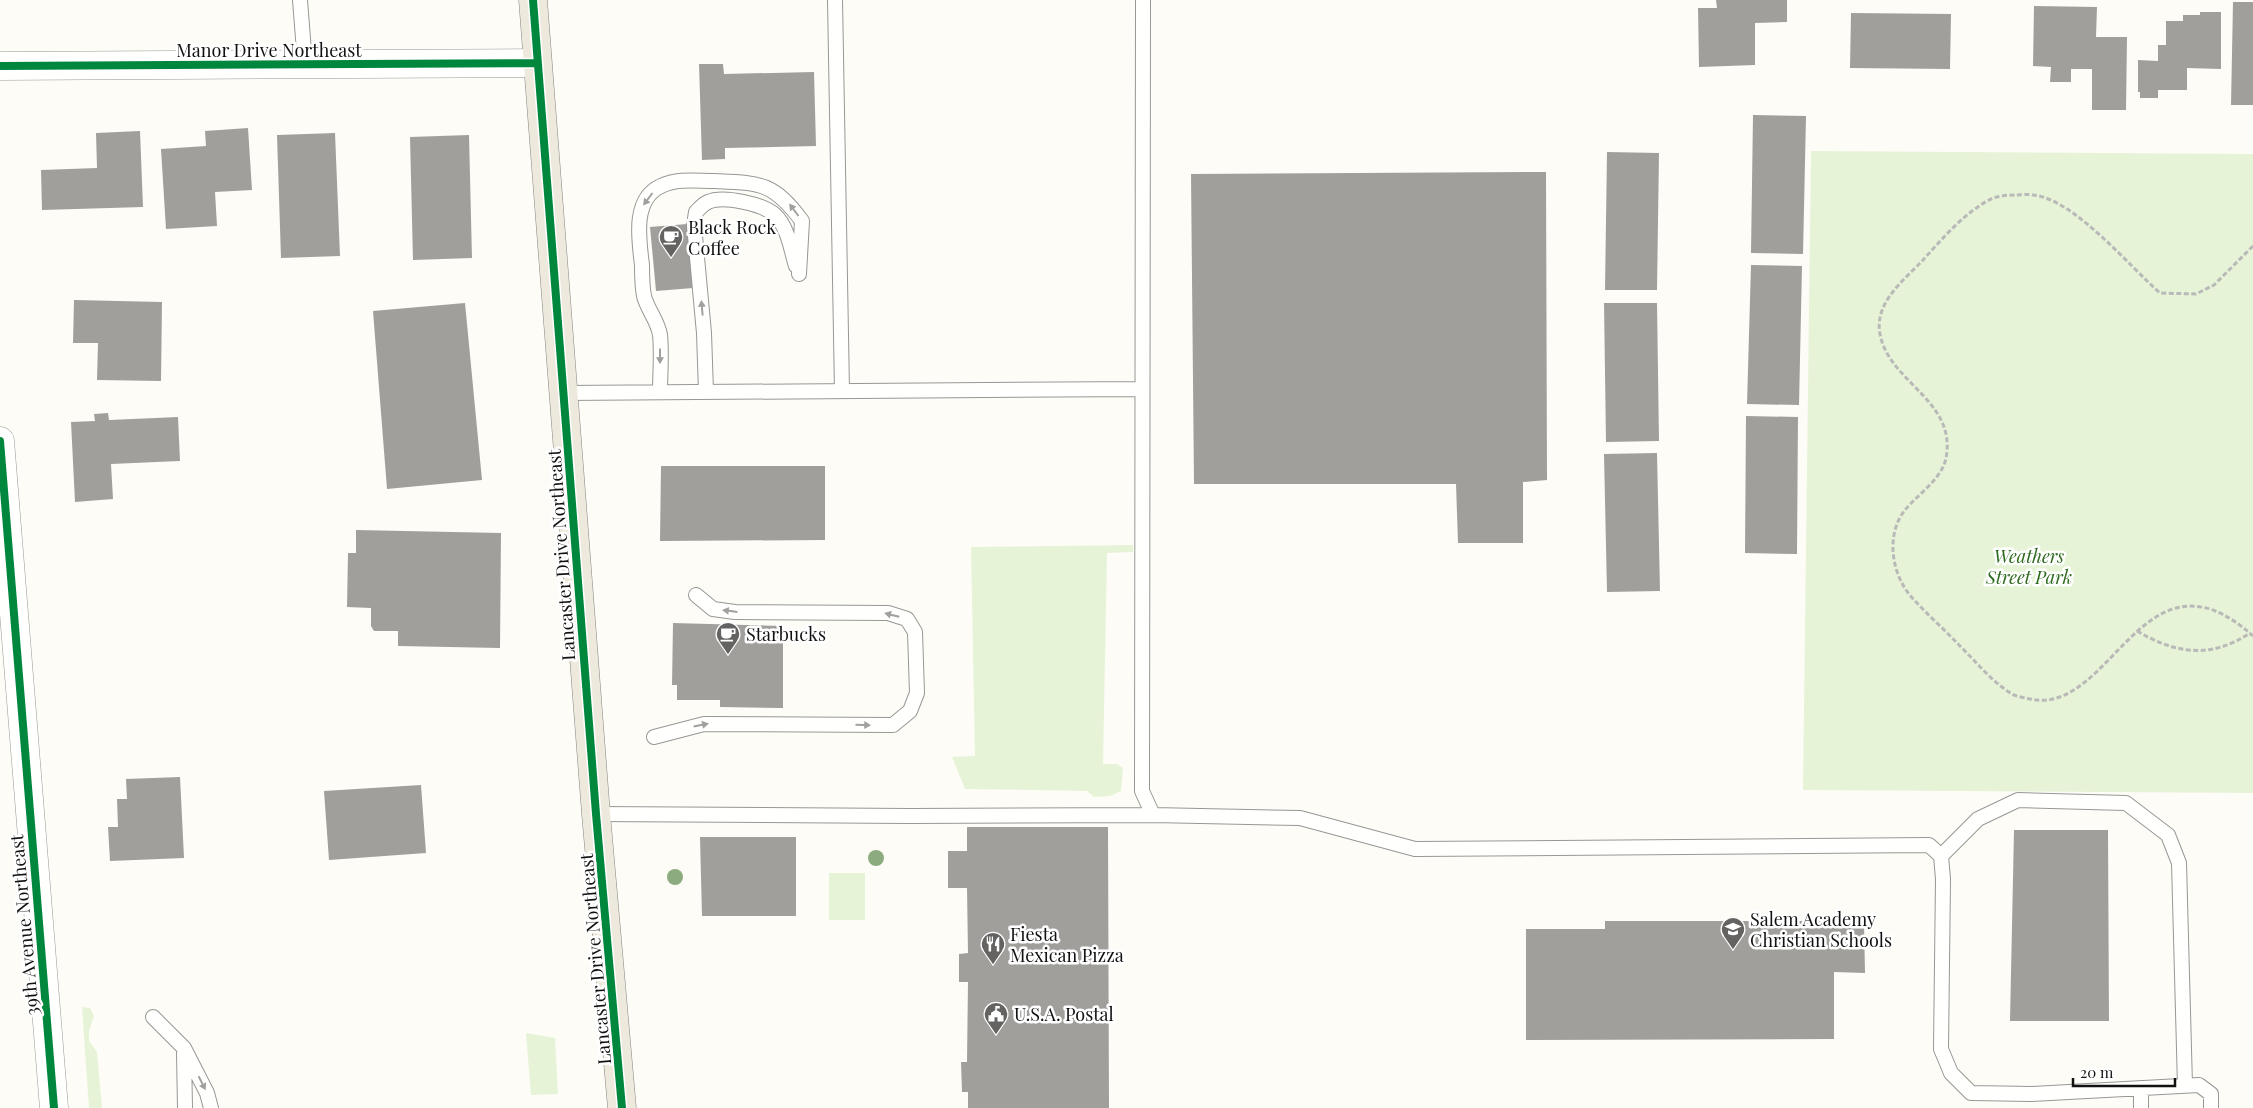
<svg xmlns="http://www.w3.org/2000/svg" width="2253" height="1108" font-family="'Playfair Display',serif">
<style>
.green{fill:#e7f3d7}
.building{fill:#a19f9c}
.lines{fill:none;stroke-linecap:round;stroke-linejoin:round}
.service-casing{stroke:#979795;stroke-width:16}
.minor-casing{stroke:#979795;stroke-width:29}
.primary-casing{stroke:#858482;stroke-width:29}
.path{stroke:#b9b9b8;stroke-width:3;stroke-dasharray:5 2.5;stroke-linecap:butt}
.service{stroke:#fffffe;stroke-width:14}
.minor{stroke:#fffffe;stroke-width:28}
.primary{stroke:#ede9dc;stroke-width:28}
.cycleway-casing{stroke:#fff;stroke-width:11}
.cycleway{stroke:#00873e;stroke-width:8}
.tree{fill:#8cac80}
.oneway{fill:#a0a09f}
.labels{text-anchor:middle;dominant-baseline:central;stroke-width:5;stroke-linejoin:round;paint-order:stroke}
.street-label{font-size:18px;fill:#111;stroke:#fff}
.poi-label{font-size:18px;fill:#111;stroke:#fff;text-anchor:start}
.park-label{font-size:18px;font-style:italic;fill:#2f6b1f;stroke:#fff}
</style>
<rect width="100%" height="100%" fill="#fdfcf7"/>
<path class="green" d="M1811,151L2253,154V793L1803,790Z
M1133,545V552L1107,553L1103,764H1117L1123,768L1121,791L1110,796L1094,797L1087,791L965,789L952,757L975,756L971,547Z
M829,873H865V920H829Z
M82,1007L90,1008L94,1016L89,1031V1041L97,1052L102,1108H89Z
M526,1033L555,1038L558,1094L531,1095Z"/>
<path class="building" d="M1716,0H1787V22L1755,23V65L1699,67L1698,8H1717Z
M2233,2H2253V105H2231Z
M2034,6L2097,7L2096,37H2127L2126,110H2092V69H2071V82H2050L2051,67L2033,66Z
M2200,12H2221V69L2187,68V90H2158V98H2140V92H2138V60L2158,61V45H2166V21H2183V15H2200Z
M1851,13L1951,14L1950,69L1850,68Z
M699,64H723L724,74L814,72L816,146L725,148V159L702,160Z
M1753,115L1806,116L1803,254L1751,253Z
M248,128L252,190L215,192L217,226L166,229L161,149L206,146L205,131Z
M140,131L143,207L42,210L41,170L97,168L96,133Z
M335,133L340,256L281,258L277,135Z
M469,135L472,258L413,260L410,137Z
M1607,152L1659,153L1657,290H1605Z
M1546,172L1547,480L1523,482V543H1458L1456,484H1194L1191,174Z
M687,224L693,288L656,291L650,227Z
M1751,265L1802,266L1799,405L1747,404Z
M74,300L162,302L161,381L97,380L98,343H73Z
M465,303L482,480L387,489L373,311Z
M1604,303H1657L1659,441L1606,442Z
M108,413L109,420L178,417L180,461L111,464L113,499L75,502L71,422L95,421L94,414Z
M1746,416L1798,417L1797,554L1745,553Z
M1657,453L1660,591L1607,592L1604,454Z
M661,466H825V540L660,541Z
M356,530L501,533L500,648L398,646V631H374L371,626V608L347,607L348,553H356Z
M673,623L783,626V708L720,707V700H677V685H672Z
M180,777L184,858L110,861L108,827H118L117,799H127L126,779Z
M421,785L426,853L329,860L324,791Z
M967,827H1108L1109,1108H968V1092H962L961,1062H967L968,982H959V954L968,953L967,888H948V851H967Z
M2014,830H2108L2109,1021H2010Z
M700,837H796V916H702Z
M1605,921H1864L1865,973L1834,972V1039L1526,1040V929H1605Z"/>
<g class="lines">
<g class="service-casing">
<path id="service" d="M300,0L305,64
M835,0L842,391
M1143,0L1142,791L1153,815
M660,392C660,374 662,353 660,335C658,321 647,309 644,296C642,286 642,275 642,265C639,240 632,199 661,186C678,178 697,181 714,181C760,183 773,182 802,221L799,274
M706,392L704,333L694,225L696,212C699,209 703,204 708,202C723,195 763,204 775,215C788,227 791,250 796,266
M564,393L1142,389
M654,737L704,724L893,725L910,711L917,693L915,632L907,619L888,613L735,612L713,609L696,595
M596,814L910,816L1153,815L1300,818L1415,849L1929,845L1941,856L1943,879L1941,1049L1951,1073L1971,1093L2031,1094L2199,1085L2211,1094V1108
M1941,856L1978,819L2018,800L2126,803L2168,835L2179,863L2185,1086
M153,1017L184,1048L207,1093L211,1108
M184,1053L185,1108
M2141,1088V1108"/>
</g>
<g class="minor-casing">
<path id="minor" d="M0,66L537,63
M0,441L54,1108"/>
</g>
<g class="primary-casing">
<path id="primary" d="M533,0L596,814L622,1108"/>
</g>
<path class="path" d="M2253,246L2214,285L2196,294L2160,293C2129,266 2074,199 2033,195C2027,194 2021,195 2016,195C2007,195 1996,196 1989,200C1963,214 1942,239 1923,260C1903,281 1874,303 1880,334C1889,383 1957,400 1946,458C1942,479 1918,494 1905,510C1886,534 1891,571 1909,594C1923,611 1941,626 1956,642C1974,659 1992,683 2014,695C2019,697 2025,698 2030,699C2112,717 2143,537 2253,636
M2137,631C2176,654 2211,659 2250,633"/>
<use href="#service" class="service"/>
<use href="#minor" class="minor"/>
<use href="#primary" class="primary"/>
<g class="cycleway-casing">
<path id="cycleway" d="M533,0L596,814L622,1108
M0,66L537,63
M0,441L54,1108"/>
</g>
<use href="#cycleway" class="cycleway"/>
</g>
<g class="tree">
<circle cx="876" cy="858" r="8"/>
<circle cx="675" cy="877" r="8"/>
</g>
<defs><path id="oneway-solid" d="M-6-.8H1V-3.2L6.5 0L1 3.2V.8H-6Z" transform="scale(1.25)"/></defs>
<g class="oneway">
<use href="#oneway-solid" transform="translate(648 199) rotate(127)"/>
<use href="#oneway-solid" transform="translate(794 210) rotate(-127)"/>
<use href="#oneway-solid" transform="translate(702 308) rotate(-95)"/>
<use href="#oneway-solid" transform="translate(660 356) rotate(90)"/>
<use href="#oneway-solid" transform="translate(730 611) rotate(-173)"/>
<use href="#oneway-solid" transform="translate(892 615) rotate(-166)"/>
<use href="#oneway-solid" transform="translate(701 725) rotate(-11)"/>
<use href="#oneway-solid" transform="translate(863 725) rotate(1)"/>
<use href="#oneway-solid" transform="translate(202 1083) rotate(63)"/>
</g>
<defs>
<g id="cafe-pin" transform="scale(1.25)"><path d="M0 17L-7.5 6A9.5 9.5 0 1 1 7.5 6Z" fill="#646362" stroke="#fff"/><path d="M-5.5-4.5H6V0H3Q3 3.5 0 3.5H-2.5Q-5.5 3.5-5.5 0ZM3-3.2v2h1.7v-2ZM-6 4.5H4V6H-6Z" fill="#fff"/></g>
<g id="school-pin" transform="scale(1.25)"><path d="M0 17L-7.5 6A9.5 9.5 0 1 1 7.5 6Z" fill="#646362" stroke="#fff"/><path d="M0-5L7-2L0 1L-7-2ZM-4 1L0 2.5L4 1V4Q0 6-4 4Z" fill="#fff"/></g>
<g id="restaurant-pin" transform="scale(1.25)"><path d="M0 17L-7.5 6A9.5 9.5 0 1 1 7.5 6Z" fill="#646362" stroke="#fff"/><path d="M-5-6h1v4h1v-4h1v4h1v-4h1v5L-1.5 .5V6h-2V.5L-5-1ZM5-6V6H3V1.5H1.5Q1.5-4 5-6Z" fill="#fff"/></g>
<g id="civic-pin" transform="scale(1.25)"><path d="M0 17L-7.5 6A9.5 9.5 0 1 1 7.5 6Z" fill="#646362" stroke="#fff"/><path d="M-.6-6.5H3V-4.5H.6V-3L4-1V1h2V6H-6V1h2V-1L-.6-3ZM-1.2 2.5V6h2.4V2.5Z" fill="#fff"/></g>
</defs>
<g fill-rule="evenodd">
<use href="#cafe-pin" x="671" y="237"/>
<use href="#cafe-pin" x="728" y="634"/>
<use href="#school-pin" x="1733" y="929"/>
<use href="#restaurant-pin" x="993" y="944"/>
<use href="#civic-pin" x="996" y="1014"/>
</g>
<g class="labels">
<g class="street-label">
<text x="269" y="50">Manor Drive Northeast</text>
<text transform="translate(561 555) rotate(-94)">Lancaster Drive Northeast</text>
<text transform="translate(24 925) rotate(-95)">39th Avenue Northeast</text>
<text transform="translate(595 959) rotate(-95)">Lancaster Drive Northeast</text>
</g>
<g class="poi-label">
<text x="688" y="227">Black Rock<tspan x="688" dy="21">Coffee</tspan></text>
<text x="746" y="634">Starbucks</text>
<text x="1750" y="919">Salem Academy<tspan x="1750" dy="21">Christian Schools</tspan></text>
<text x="1010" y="934">Fiesta<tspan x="1010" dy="21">Mexican Pizza</tspan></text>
<text x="1014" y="1014">U.S.A. Postal</text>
</g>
<g class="park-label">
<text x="2029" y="556">Weathers<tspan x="2029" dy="21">Street Park</tspan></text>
</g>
</g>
<path d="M2073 1078v8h102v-8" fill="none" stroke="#111111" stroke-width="2.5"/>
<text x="2080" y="1078" font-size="15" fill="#111111" stroke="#ffffff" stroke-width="4" paint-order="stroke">20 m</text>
</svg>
